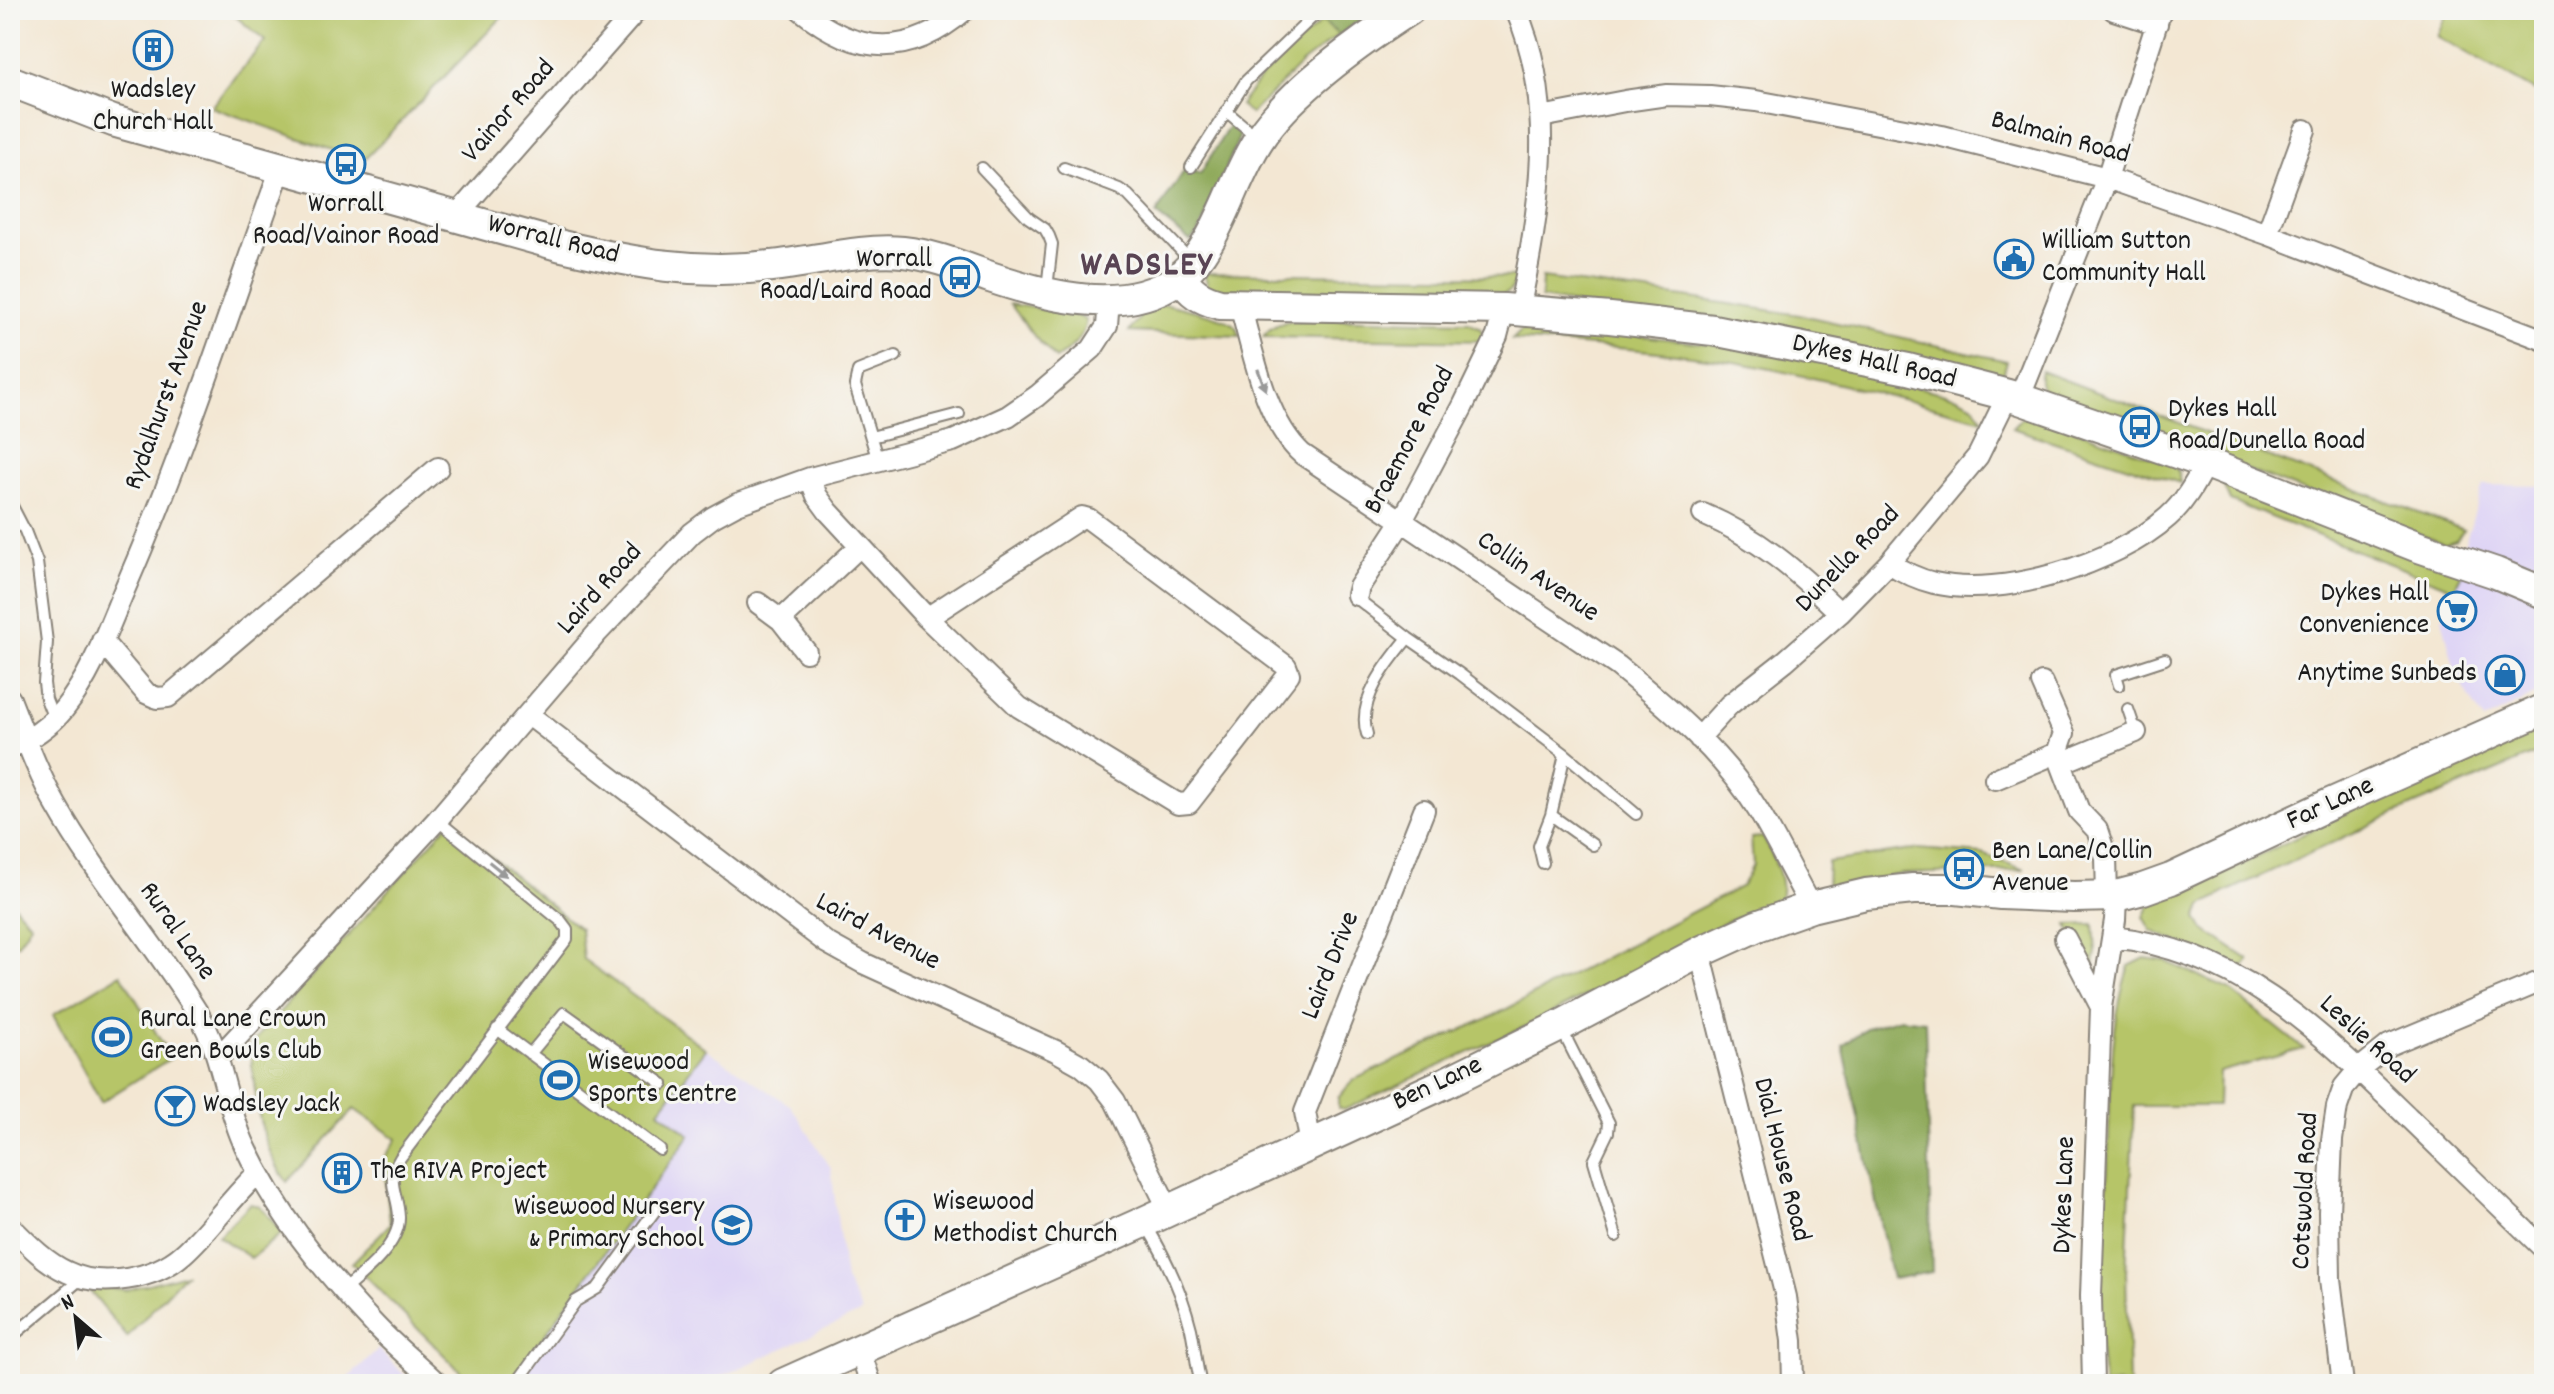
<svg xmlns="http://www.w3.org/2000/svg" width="2554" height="1394" font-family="Dekko,sans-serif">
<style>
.built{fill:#dfd5f5}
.green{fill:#b6c567;stroke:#697042;stroke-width:2}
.forest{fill:#90aa5c;stroke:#56633c;stroke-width:2}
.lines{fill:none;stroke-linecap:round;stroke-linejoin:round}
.lane-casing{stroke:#888278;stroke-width:14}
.street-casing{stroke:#888278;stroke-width:24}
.secondary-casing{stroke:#888278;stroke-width:34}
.lane{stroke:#fff;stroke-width:10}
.street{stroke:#fff;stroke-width:20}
.secondary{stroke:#fff;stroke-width:30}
.oneway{fill:#999}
.labels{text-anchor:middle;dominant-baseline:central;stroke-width:6;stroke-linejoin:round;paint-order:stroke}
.poi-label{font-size:28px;fill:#1c1c1c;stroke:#f6f6f2;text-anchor:start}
.street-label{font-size:28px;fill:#1c1c1c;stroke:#f6f6f2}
.district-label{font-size:36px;font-weight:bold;letter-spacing:2px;fill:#594454;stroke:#f6f6f2}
</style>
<rect width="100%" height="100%" fill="#f6f6f2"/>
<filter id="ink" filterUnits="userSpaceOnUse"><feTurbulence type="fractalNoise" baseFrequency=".0125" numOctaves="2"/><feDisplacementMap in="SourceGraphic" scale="16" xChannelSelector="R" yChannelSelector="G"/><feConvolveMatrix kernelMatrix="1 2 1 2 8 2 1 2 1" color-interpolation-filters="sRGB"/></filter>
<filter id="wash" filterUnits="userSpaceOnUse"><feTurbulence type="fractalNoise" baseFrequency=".006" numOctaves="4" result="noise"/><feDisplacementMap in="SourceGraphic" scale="32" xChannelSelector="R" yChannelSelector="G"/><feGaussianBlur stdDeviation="1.8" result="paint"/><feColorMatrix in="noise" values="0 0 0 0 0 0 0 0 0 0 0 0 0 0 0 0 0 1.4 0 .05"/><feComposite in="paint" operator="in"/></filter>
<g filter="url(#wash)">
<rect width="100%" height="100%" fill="#f3e7d3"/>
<path class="built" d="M2483,485L2544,486V690L2484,721L2456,675L2442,618Z
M706,1049L791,1106L831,1168L845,1280L862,1312L705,1384H509L690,1136L658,1112Z
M378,1349L414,1384H342Z"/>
<path class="green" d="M228,10H509L363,161L211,107L265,41Z
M2448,10H2544V96L2437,36Z
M1322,21L1339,35L1303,62L1251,114L1240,105L1262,76Z
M1204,273L1517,277L1511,290L1500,297L1219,290L1208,286Z
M1542,278L1684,297L1806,316L2007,361L2003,375L1994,378L1541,298Z
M1010,304L1076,315L1086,320C1084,339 1071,348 1056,359L1035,337Z
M1166,304C1179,307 1227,317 1234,325C1236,326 1239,334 1240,336L1129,332L1146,309Z
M1315,319L1469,322L1480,328L1486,341L1263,337C1274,319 1296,321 1315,319Z
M1539,324L1719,345L1823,363L1957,397L1974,405L1983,420C1907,400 1832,381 1756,366C1676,351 1593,346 1512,340L1521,331Z
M2041,371L2464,530L2456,540L2445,544L2048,395C2040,388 2038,381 2041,371Z
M2035,415L2171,464L2178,471L2180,483L2012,428L2022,418Z
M2222,482L2462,573L2454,589L2230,501Z
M2544,721V750L2394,814L2226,892L2202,906L2197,918L2203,929L2249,960L2242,970L2152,931L2144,917L2150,905L2214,878L2402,785Z
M449,823L580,929L583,959L706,1049L659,1111L690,1135L509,1384H473L352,1263L390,1224L384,1159L397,1139L354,1109L287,1182C257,1141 255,1093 250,1045Z
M1763,837C1772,856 1786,877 1780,899L1725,923L1531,1024L1344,1110L1338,1108V1098L1353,1080L1501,1012L1742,886L1753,865L1751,838Z
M1918,849L1982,854L2025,870L1902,874L1827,888L1828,862Z
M10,901L31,924L18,944L10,945Z
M2094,924L2096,953L2094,964L2087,962L2068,925Z
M2145,958L2165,961L2230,990L2304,1049L2219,1072L2218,1106H2134L2126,1273L2129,1384H2104C2093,1318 2104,1247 2107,1181C2111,1113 2107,1030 2129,966Z
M121,974L171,1058L101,1102L53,1015Z
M250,1204L260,1206L282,1233L251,1258L218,1236Z
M185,1274L127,1337L85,1285L126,1290Z"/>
<path class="forest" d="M1336,10H1374L1339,35L1322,21Z
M1229,126L1241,133L1199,232L1190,241L1156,214L1186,168L1200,174Z
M1900,1018L1925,1021L1932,1272L1892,1279L1843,1046L1866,1028Z"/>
</g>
<g filter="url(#ink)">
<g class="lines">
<g class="lane-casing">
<path id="lane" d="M1226,111L1258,138
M1191,167L1246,81L1320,10
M982,168L1029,218L1045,229L1049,236L1052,244L1047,289
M1064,168L1119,189L1128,195L1192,262
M871,437L959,414
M878,461L855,385L858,371L896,356
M10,502L25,531L37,562L47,642L44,683L46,699L54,719
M1357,595L1359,600L1408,638L1460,674L1565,754L1636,814
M2119,685L2116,675L2165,659
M2128,709L2136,732
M1367,734C1356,701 1388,662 1408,638
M1565,754L1551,815L1593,845
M1543,863L1539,846L1551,815
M1561,1028L1609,1123L1608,1132L1594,1161L1616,1236
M497,1029L660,1150
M530,1054L564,1013L663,1084
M1146,1225C1165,1256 1182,1292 1191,1329C1195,1347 1196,1366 1201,1384
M344,1290C363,1274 400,1245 399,1217C398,1192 385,1183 400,1158L567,939V929L561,921L437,820
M10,1338L82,1278
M516,1384L576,1301L598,1288L659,1205"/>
</g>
<g class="street-casing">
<path id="street" d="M801,10C857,56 909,58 965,10
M1516,10C1558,106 1539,212 1519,311
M2114,10L2157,24
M1541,117L1625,101L1667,95L1710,96L1756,101L1942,136L2107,178L2267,234L2544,340
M456,216L637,10
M2267,234L2305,130
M1240,305C1253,352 1265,420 1302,454L1618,666C1669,708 1723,753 1758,810C1777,841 1793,875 1811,907
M2019,399L2107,178L2161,10
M810,478L817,496L828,511L927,618L1082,517L1089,519L1286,666L1289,674L1189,803L1178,804L1019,707L927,618
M1703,514C1759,538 1797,571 1840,613
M1889,563C1903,572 1917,579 1934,583C2003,599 2115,564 2168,517C2185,502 2195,483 2206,463
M1357,595L1359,587L1402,521L1463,406L1497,336L1504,309
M758,603L781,620L806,652
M781,620L860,546
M102,641L146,693L157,698L168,697L438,468
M2042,683L2064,733L2057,753L2079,811L2097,830L2106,857L2107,896
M10,699C24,734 37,772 56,805C97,878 155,943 199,1015C223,1055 225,1104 245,1146C276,1212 322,1269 372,1322C392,1344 416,1363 438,1384
M529,715L827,943L863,963L1056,1051L1081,1065L1099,1080L1115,1101L1169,1210
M1699,738L1729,705L1785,661L1840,613L1889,563L1978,456L2008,395
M10,747C28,742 52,724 64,709C94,672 110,622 129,579C187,445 231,305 281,168
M2061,763L2136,732
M1995,779L2057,753
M2113,937C2240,951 2320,1032 2408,1117C2453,1161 2499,1205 2544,1249
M2065,938L2101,1007
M1700,952L1786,1297L1792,1341L1793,1384
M218,1058L437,820L598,632L692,533L713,517L737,504L810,478L953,441L1008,416L1037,396L1092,349L1107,326L1109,300
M1311,1145L1305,1112L1424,810
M10,1226C27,1243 45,1262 67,1272C101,1289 155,1279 183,1254C210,1230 231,1198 258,1173
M860,1351L871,1384
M2093,1384L2091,1296L2101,1007L2115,920L2116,896
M2343,1384L2330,1279L2329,1212L2332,1140L2337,1107L2344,1087L2359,1069L2389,1045L2544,980"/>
</g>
<g class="secondary-casing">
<path id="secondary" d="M10,81L113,121L562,246C635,263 696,275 771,266C814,262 860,248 903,252C934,255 962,267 990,277C1046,296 1124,317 1177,279C1218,248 1231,181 1259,139C1291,90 1361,41 1409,10
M1180,276C1191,293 1201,299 1220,304L1504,309L1610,318L1713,330L1908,369L2008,395L2206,463L2416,546L2496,573L2544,593
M783,1384L1144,1222L1445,1083L1560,1026L1700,952L1757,926L1811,907L1866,894L1913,889H1956L2001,894L2074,897L2116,896L2143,889L2171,879L2330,804L2544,709"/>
</g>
<use href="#lane" class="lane"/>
<use href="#street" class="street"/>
<use href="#secondary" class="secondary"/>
</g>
<defs><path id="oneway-solid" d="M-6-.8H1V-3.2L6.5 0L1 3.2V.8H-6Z" transform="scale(2)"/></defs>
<g class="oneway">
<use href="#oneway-solid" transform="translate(1262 380) rotate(69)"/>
<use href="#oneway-solid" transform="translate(498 869) rotate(39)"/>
</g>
</g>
<defs>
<g id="building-ring" transform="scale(2)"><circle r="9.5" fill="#f6f6f2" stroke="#1f6fb2" stroke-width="1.5"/><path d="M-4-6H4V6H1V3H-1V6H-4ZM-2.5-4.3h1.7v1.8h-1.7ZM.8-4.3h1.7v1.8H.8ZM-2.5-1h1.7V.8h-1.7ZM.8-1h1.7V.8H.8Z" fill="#1f6fb2"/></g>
<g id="bus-ring" transform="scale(2)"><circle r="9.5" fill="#f6f6f2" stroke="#1f6fb2" stroke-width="1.5"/><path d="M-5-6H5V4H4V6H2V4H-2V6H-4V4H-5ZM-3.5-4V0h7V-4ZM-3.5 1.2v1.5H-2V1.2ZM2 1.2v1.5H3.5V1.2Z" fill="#1f6fb2"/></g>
<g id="civic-ring" transform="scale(2)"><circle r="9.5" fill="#f6f6f2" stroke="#1f6fb2" stroke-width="1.5"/><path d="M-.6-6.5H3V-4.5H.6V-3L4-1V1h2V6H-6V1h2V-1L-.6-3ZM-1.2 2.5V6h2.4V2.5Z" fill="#1f6fb2"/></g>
<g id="supermarket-ring" transform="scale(2)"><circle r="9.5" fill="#f6f6f2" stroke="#1f6fb2" stroke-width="1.5"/><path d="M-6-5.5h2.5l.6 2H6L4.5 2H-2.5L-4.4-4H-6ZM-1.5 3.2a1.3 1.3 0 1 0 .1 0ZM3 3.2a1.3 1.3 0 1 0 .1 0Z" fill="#1f6fb2"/></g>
<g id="shop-ring" transform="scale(2)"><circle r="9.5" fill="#f6f6f2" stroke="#1f6fb2" stroke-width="1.5"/><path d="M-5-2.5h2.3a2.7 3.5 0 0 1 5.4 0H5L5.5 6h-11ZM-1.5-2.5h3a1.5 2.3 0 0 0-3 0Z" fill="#1f6fb2"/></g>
<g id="stadium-ring" transform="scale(2)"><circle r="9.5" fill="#f6f6f2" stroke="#1f6fb2" stroke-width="1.5"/><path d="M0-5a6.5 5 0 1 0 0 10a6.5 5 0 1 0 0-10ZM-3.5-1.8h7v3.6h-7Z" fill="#1f6fb2"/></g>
<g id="bar-ring" transform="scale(2)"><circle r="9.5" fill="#f6f6f2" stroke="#1f6fb2" stroke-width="1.5"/><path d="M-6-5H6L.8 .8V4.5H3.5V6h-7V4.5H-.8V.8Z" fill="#1f6fb2"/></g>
<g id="church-ring" transform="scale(2)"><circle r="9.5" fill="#f6f6f2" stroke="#1f6fb2" stroke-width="1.5"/><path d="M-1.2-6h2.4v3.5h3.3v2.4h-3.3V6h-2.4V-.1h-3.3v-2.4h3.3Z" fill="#1f6fb2"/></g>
<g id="school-ring" transform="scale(2)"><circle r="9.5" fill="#f6f6f2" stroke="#1f6fb2" stroke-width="1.5"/><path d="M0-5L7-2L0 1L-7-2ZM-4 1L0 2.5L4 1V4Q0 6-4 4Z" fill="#1f6fb2"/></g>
</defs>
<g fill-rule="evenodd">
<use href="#building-ring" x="153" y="50"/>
<use href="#bus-ring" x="346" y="164"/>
<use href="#civic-ring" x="2014" y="259"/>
<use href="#bus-ring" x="960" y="277"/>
<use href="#bus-ring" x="2140" y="427"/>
<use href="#supermarket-ring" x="2457" y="611"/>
<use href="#shop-ring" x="2505" y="675"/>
<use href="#bus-ring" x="1964" y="869"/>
<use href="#stadium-ring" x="112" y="1037"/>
<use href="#stadium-ring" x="560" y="1080"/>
<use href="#bar-ring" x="175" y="1106"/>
<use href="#building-ring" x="342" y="1173"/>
<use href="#church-ring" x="905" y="1220"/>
<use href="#school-ring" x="732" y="1225"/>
</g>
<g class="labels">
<g class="poi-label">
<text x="153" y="92" text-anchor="middle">Wadsley<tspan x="153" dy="32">Church Hall</tspan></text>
<text x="346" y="206" text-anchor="middle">Worrall<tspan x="346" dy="32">Road/Vainor Road</tspan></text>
<text x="2042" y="243">William Sutton<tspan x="2042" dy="32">Community Hall</tspan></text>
<text x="932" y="261" text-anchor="end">Worrall<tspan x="932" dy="32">Road/Laird Road</tspan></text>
<text x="2168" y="411">Dykes Hall<tspan x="2168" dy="32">Road/Dunella Road</tspan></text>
<text x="2429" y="595" text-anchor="end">Dykes Hall<tspan x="2429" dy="32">Convenience</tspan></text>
<text x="2477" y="675" text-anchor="end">Anytime Sunbeds</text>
<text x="1992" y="853">Ben Lane/Collin<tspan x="1992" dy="32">Avenue</tspan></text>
<text x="140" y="1021">Rural Lane Crown<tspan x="140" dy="32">Green Bowls Club</tspan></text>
<text x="588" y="1064">Wisewood<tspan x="588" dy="32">Sports Centre</tspan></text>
<text x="203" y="1106">Wadsley Jack</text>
<text x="370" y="1173">The RIVA Project</text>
<text x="933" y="1204">Wisewood<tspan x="933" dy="32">Methodist Church</tspan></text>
<text x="704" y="1209" text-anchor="end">Wisewood Nursery<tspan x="704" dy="32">&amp; Primary School</tspan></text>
</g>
<g class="street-label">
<text transform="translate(510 112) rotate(-49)">Vainor Road</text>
<text transform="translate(2060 139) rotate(15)">Balmain Road</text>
<text transform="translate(553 241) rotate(14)">Worrall Road</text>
<text transform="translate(1874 363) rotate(13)">Dykes Hall Road</text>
<text transform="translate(168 396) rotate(-70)">Rydalhurst Avenue</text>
<text transform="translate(1411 441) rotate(-62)">Braemore Road</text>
<text transform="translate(1849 560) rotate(-46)">Dunella Road</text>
<text transform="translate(1537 578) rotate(34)">Collin Avenue</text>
<text transform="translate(601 590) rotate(-48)">Laird Road</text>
<text transform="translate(2331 805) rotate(-25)">Far Lane</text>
<text transform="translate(176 932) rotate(55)">Rural Lane</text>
<text transform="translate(877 933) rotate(28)">Laird Avenue</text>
<text transform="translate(1332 966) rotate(-68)">Laird Drive</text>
<text transform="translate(2366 1041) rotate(42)">Leslie Road</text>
<text transform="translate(1438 1085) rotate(-25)">Ben Lane</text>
<text transform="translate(1780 1160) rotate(76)">Dial House Road</text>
<text transform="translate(2307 1191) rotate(-87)">Cotswold Road</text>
<text transform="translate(2066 1195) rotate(-88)">Dykes Lane</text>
</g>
<g class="district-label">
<text x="1147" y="267">WADSLEY</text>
</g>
</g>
<rect width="2554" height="1394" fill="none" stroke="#f6f6f2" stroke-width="40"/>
<g transform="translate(76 1318) rotate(332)" stroke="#f6f6f2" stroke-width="6" paint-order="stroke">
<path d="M0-6L14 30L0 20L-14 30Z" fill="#1c1c1c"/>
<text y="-12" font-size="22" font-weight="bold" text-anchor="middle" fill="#1c1c1c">N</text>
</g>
</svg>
